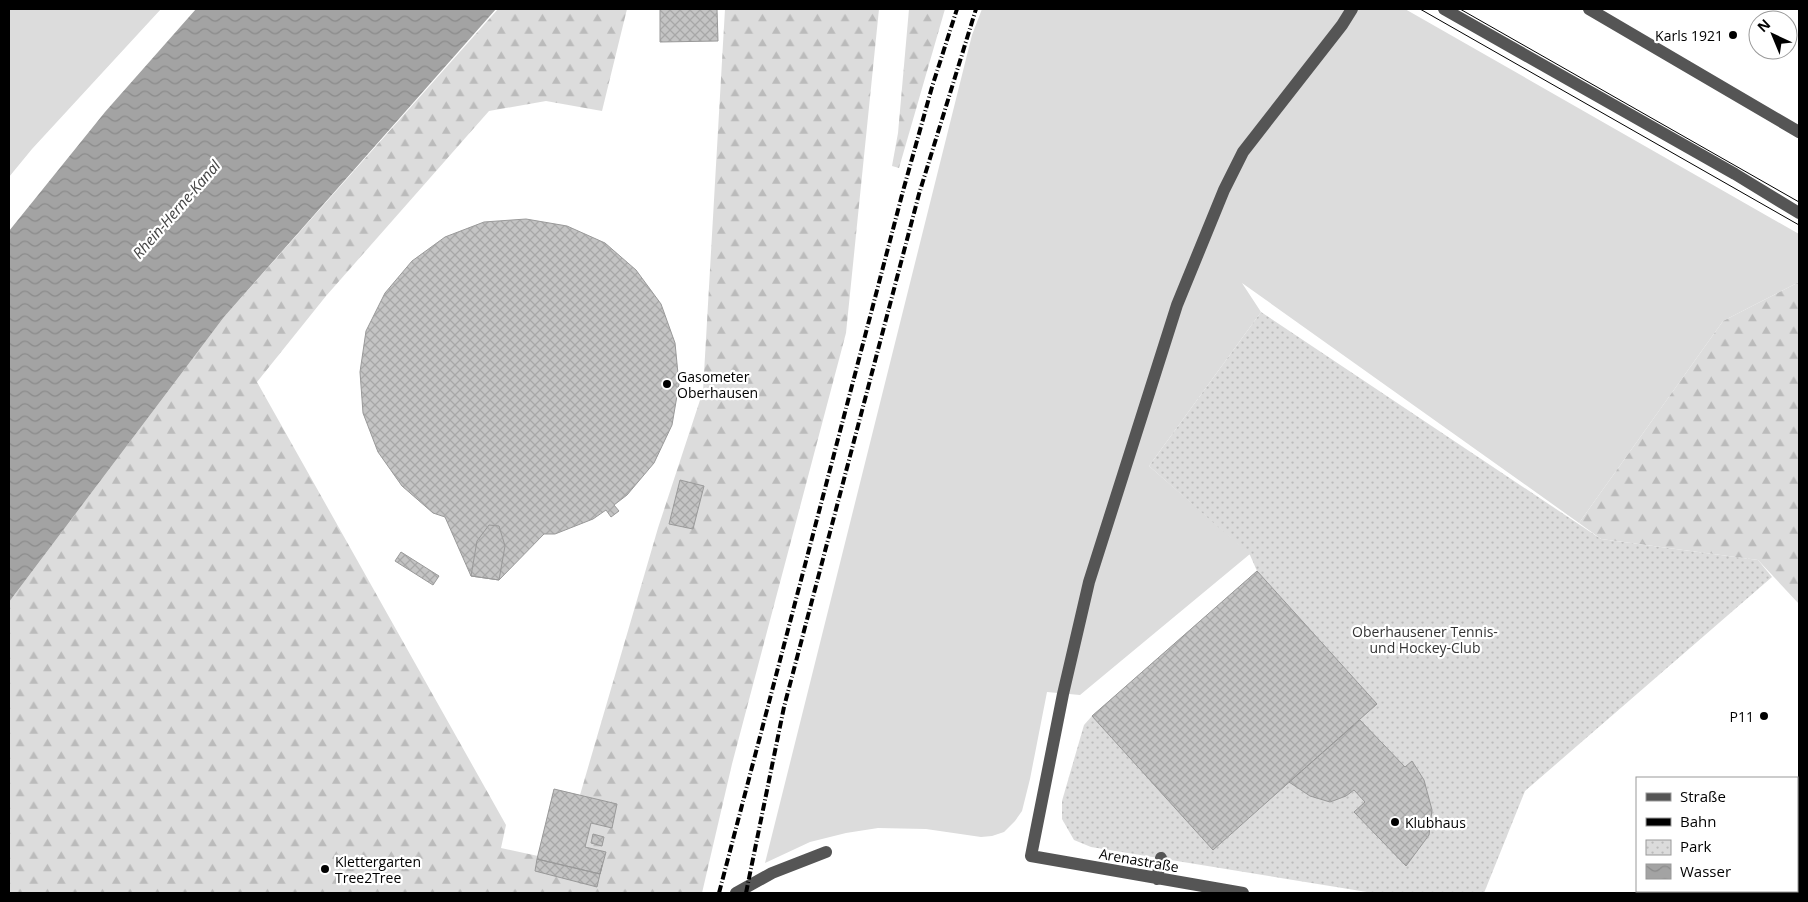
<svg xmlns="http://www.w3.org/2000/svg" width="1808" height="902" font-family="'Open Sans',sans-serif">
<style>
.green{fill:#dcdcdc}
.forest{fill:url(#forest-firs)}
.park{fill:url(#park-dots)}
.water{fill:url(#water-waves)}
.building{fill:url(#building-cross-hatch);stroke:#999}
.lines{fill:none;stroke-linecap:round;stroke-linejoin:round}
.minor{stroke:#555;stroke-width:12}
.tram{stroke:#000;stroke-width:1}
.rail{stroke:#000;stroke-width:4;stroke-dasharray:8 2.5 1 2.5;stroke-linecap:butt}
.poi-dot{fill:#000;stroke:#fff;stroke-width:2}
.labels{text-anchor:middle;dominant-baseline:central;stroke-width:4.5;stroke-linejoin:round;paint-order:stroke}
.poi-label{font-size:14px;fill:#000;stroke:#fff;text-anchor:start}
.park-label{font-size:14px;fill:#333;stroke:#fff}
.street-label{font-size:14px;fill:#000;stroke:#fff}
.water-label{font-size:15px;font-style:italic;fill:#444;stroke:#fff}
</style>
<defs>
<pattern id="forest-firs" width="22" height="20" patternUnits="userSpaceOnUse" patternTransform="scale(1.25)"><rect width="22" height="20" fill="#dcdcdc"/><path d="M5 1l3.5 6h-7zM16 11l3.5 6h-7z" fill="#bbb"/></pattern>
<pattern id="park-dots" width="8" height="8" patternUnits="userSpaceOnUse" patternTransform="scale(1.25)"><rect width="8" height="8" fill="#dcdcdc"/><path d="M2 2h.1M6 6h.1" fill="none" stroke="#bbb" stroke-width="1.8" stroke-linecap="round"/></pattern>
<pattern id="water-waves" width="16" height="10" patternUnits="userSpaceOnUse" patternTransform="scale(1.25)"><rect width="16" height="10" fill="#a3a3a3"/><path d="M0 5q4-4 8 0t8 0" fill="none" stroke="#8b8b8b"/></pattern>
<pattern id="building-cross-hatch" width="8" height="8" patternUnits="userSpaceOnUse" patternTransform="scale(1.25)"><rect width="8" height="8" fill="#c4c4c4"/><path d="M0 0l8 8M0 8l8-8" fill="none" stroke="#a7a7a7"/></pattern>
</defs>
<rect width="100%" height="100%" fill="#fff"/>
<path class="green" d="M9,9H161L32,149L9,177Z
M982,9H1405L1799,234V282L1723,321L1579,523L1242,283L1261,312L1149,466L1250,554L1080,695L1047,692L1030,779L1022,811L1015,821L1004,832L992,836L981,837L926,829L878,828L846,833L810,842L765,863L972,35Z"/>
<path class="forest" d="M498,9H627L602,111L546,101L489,111L326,296L257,382L506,825L501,848L538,856L554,789L580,795L658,528L703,391L725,9H879L846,333L732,764L702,893H9V602L224,317Z
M909,9H945L899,168L892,166L898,133Z
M1799,282V604L1758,560L1601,539L1579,523L1723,321Z"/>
<path class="park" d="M1261,312L1601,539L1758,560L1772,577L1525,791L1484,893H1373L1091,847L1074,840L1062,819V801L1084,725L1092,716L1257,571L1250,555L1149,466Z"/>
<path class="water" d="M196,9H496L224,317L9,602V231L105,112Z"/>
<path class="building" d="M660,9H717L718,41L660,42Z
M526,219L567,226L605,243L636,270L661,304L675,343L679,384L672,425L654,463L627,495L614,505L619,511L611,517L606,510L593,519L555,534H544L499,580L471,576L445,517L433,513L402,486L378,452L363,413L360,372L366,331L385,293L412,261L445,237L484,222Z
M680,480L704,486L693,529L669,524Z
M489,525L499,526L505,546L499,580L471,576L477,541Z
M401,552L439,576L433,585L395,561Z
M1257,571L1377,704L1213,850L1092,716Z
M1360,720L1405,767L1412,761L1424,780L1432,810L1429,835L1406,866L1354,812L1365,802L1354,790L1346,796L1330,802L1310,796L1289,782Z
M554,789L617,804L612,828L591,823L585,847L606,852L600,874L537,859Z
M593,834L604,837L602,846L591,843Z
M537,859L600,874L602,865L597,887L535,871Z"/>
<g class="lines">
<path class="minor" d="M1444,9L1735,174L1799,213
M1589,9L1799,132
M1157,879L1161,858
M736,893L772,873L826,852
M1243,893L1031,856L1063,694L1089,582L1177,305L1224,190L1243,152L1342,25L1352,9"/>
<path class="tram" d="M1420,9L1799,225
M1460,9L1799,202"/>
<path class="rail" d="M719,893L903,191L932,87L957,9
M746,893L784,707L919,194L976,9"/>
</g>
<g class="poi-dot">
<circle cx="1733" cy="35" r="5"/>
<circle cx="667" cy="384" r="5"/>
<circle cx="1764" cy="716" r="5"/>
<circle cx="1395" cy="822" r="5"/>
<circle cx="325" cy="869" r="5"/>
</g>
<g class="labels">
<g class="poi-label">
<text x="1723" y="35" text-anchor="end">Karls 1921</text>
<text x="677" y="376">Gasometer<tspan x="677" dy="16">Oberhausen</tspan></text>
<text x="1754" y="716" text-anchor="end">P11</text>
<text x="1405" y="822">Klubhaus</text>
<text x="335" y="861">Klettergarten<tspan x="335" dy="16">Tree2Tree</tspan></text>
</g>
<g class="park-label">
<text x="1425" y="631">Oberhausener Tennis-<tspan x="1425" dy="16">und Hockey-Club</tspan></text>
</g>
<g class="street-label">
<text transform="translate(1139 860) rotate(10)">Arenastraße</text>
</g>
<g class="water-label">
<text transform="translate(176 209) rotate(-49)">Rhein-Herne-Kanal</text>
</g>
</g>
<rect width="1808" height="902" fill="none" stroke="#000000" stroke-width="20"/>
<rect x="1636" y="777" width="162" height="115" fill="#ffffff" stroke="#999999"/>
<rect x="1646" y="793" width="25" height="8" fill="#555555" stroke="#999999"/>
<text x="1680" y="802" font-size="15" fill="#000000">Straße</text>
<rect x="1646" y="818" width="25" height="8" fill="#000000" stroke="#999999"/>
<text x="1680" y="827" font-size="15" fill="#000000">Bahn</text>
<rect x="1646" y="840" width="25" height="15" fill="url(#park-dots)" stroke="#999999"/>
<text x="1680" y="852" font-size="15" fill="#000000">Park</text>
<rect x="1646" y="864" width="25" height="15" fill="url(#water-waves)" stroke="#999999"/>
<text x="1680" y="877" font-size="15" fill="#000000">Wasser</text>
<g transform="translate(1773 35) rotate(316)"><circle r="24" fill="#ffffff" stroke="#999999"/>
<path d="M0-4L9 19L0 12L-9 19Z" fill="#000000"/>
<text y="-8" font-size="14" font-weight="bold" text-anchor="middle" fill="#000000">N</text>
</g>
</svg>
